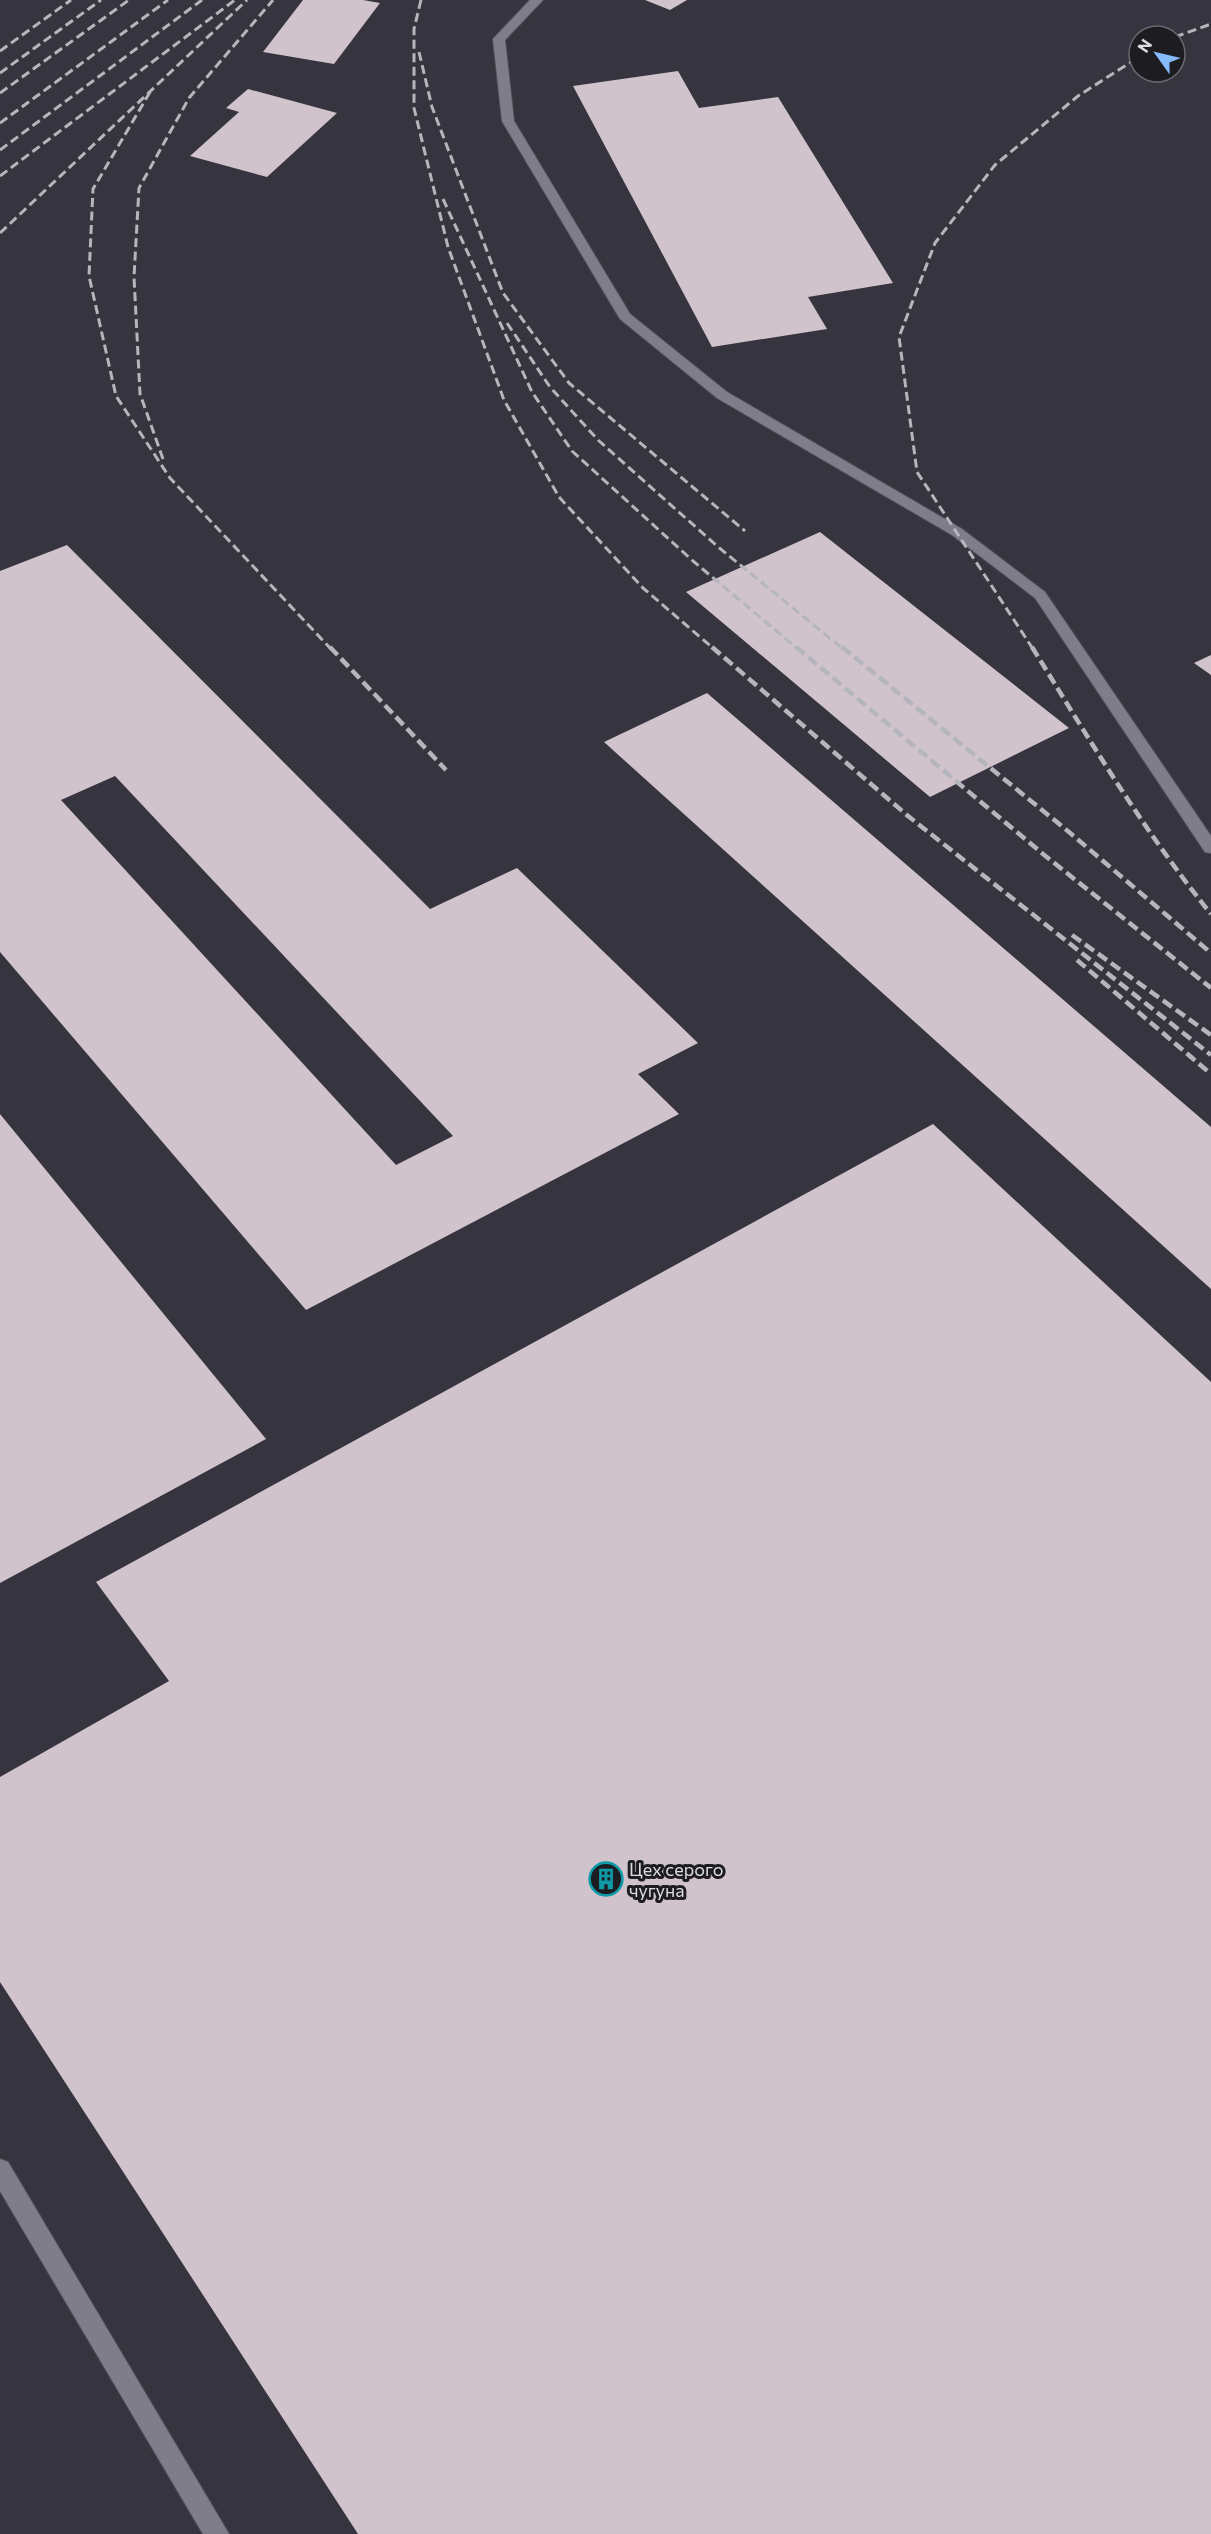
<svg xmlns="http://www.w3.org/2000/svg" width="1211" height="2534" font-family="Commissioner,sans-serif">
<style>
.building{fill:#d1c3cb;fill-rule:evenodd}
.lines{fill:none;stroke-linecap:round;stroke-linejoin:round}
.minor-casing{stroke:#52525b;stroke-width:2}
.minor{fill:#7f7d8a;fill-rule:evenodd}
.rail-far1{stroke:#b5b5bd;stroke-width:3;stroke-dasharray:9 4.5;stroke-linecap:butt}
.rail{stroke:#b5b5bd;stroke-width:4.5;stroke-dasharray:11 5;stroke-linecap:butt}
.labels{text-anchor:middle;dominant-baseline:central;stroke-width:6;stroke-linejoin:round;paint-order:stroke}
.poi-label{font-size:18px;fill:#dcdce3;stroke:#1d1c21;text-anchor:start}
</style>
<rect width="100%" height="100%" fill="#35343f"/>
<path class="building" d="M303,0H363L380,3L334,64L263,52Z
M645,0H687L670,10Z
M678,71L699,108L778,97L893,283L808,297L827,329L712,347L573,86Z
M248,89L337,113L267,177L190,156L239,112L226,108Z
M820,532L1069,728L930,797L686,592Z
M67,545L430,909L517,868L698,1043L638,1074L679,1114L306,1310L0,952V571ZM115,776L453,1136L396,1165L61,800Z
M1211,655V675L1194,663Z
M707,693L1211,1127V1289L604,742Z
M0,1114L266,1439L0,1583Z
M933,1124L1211,1382V2534H358L0,1982V1777L169,1681L96,1582Z"/>
<g class="lines">
<g class="minor-casing">
<path id="minor" d="M530,0H543L505,40L514,121L630,314L727,392L962,529L1045,592L1211,836V853L1205,852L1035,598L952,535L717,398L620,319L502,121L493,39Z
M0,2159L8,2162L229,2534H203L0,2191Z"/>
</g>
<use href="#minor" class="minor"/>
<path class="rail-far1" d="M421,0L414,29V108L448,247L504,400L559,497L643,588L714,649
M1175,37L1211,24
M0,51L71,0
M419,52L432,107L503,293L569,383L745,531
M0,73L101,0
M150,92L93,189L89,276L116,396L170,478L331,649
M0,93L129,0
M0,123L168,0
M0,150L202,0
M0,176L235,0
M443,199L532,392L572,451L693,561L798,649
M0,233L247,0
M507,323L550,387L598,440L717,546L843,649
M163,459L140,394L134,277L139,188L189,98L273,0
M1033,649L917,472L899,337L935,243L995,165L1078,96L1139,57"/>
<path class="rail" d="M330,647L446,770
M712,647L908,816L1211,1055
M796,647L1043,854L1211,988
M842,647L1069,832L1211,953
M1032,647C1089,739 1143,830 1211,914
M1072,935L1211,1035
M1077,960L1211,1074"/>
</g>
<defs>
<g id="building-ring" transform="scale(1.725)"><circle r="9.5" fill="#1d1c21" stroke="#0f9aa8" stroke-width="1.5"/><path d="M-4-6H4V6H1V3H-1V6H-4ZM-2.5-4.3h1.7v1.8h-1.7ZM.8-4.3h1.7v1.8H.8ZM-2.5-1h1.7V.8h-1.7ZM.8-1h1.7V.8H.8Z" fill="#0f9aa8"/></g>
</defs>
<g fill-rule="evenodd">
<use href="#building-ring" x="606" y="1879"/>
</g>
<g class="labels">
<g class="poi-label">
<text x="629" y="1869">Цех серого<tspan x="629" dy="21">чугуна</tspan></text>
</g>
</g>
<g transform="translate(1157 54) rotate(304)"><circle r="28" fill="#1d1c21" stroke="#69696f" stroke-width="1.5"/>
<path d="M0-4.5L10 22L0 15L-10 22Z" fill="#86bbfb"/>
<text y="-9" font-size="16" font-weight="bold" text-anchor="middle" fill="#dcdce3">N</text>
</g>
</svg>
